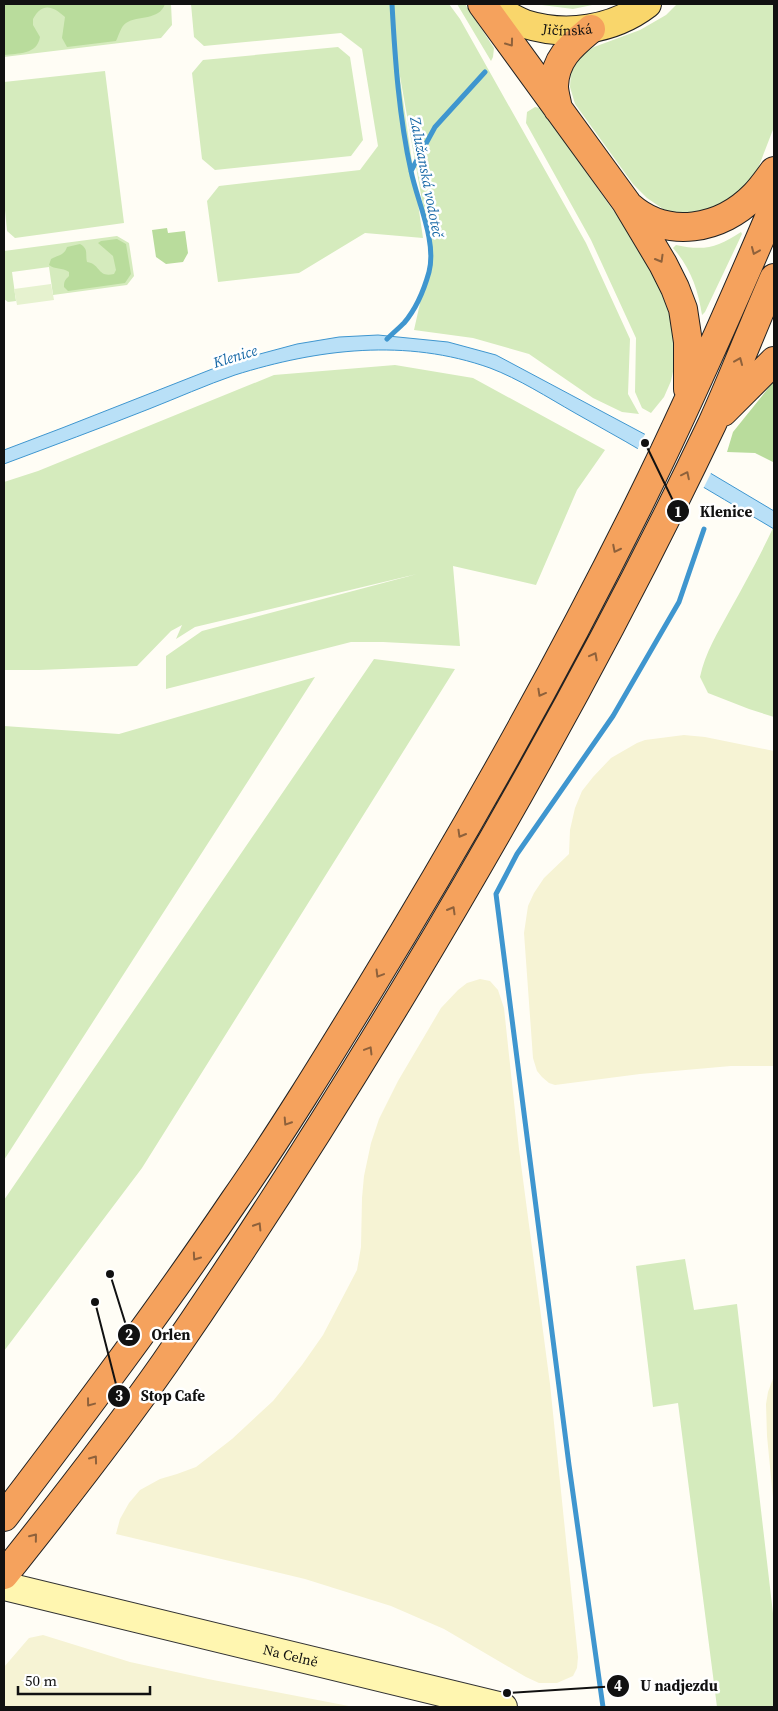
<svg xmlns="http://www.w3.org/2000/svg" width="778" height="1711" font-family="'Source Serif 4',serif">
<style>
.farmland{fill:#f6f3d4}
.green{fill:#d5ebbd}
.forest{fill:#b9dc9c}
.pitch{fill:#e6f2cf}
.water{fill:#b9e0f7;stroke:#3f96cf}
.pier{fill:#fffdf5}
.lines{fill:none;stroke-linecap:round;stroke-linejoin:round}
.stream{stroke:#3f96cf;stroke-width:5}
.secondary-casing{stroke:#333;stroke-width:30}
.primary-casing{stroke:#222;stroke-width:30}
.highway-casing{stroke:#222;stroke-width:30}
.secondary{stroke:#fff6b0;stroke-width:28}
.primary{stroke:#f9d66b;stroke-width:28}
.highway{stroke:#f5a25d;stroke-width:28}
.oneway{stroke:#8e613b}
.labels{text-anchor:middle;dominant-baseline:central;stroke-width:5;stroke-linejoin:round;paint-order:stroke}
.street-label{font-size:14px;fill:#111;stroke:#fff}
.water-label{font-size:15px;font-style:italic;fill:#1768a6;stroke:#fff}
.leader{fill:none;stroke:#111;stroke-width:2}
.callout-dot{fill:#111;stroke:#fff;stroke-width:2}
.mark-label{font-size:15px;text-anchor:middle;font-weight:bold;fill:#fff}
.callout-label{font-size:15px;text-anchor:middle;font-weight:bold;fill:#111;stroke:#fff;stroke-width:5;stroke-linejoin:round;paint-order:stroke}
</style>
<rect width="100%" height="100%" fill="#fffdf5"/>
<path class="farmland" d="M684,735L705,737L774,751V1066H731L640,1074L555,1085L549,1083L542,1077L537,1071L533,1058L524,933L528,906L534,893L544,878L569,854L570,830L575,808L582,791L593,777L611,758L637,743L645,740Z
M480,979L490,981L498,990L504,1008L519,1149L550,1384L578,1657L577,1668L573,1676L557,1683H539L526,1677L444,1629L391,1606L305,1579L116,1534L120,1519L129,1503L140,1490L160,1479L177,1474L196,1467L232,1439L273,1401L302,1365L323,1335L357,1270L361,1247L362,1198L364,1176L371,1143L379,1119L398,1081L441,1008L458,990L467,983Z
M774,1376V1508L767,1436L766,1404L768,1392Z
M43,1635L130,1662L208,1679L354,1707H4V1667L29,1638Z"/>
<path class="green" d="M4,4H171L172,25L161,38L4,57Z
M191,4H449L460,19L586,243L630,339L628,394L639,414L622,412L593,398L529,354L473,338L414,330L429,263V240L398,65L423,238L365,233L299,273L218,282L207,201L219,186L360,170L378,146L362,49L341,33L204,46L194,37Z
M457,4H465L494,48L493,57L491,61Z
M534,4H597L573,9Z
M677,4H774V127L757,171L746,186L717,208L679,215L663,209L647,198L633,184L575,104L570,87L571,71L580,56L594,47L640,30L666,15Z
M338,47L350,57L363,140L351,156L215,170L202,159L192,73L203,60Z
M105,71L124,223L15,238L7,231L4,200V82Z
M535,107L540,108L545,114L649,261L668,297L676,327V357L671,381L664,397L651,413L642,408L635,392L636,338L591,240L526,123L527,112Z
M741,232L742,234L705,312L702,315C698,289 690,267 673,248L676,245C704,251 717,248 741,232Z
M117,236L129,243L134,276L127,285L53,295L49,267L12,272L16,301L8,302L4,299V251Z
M395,365L473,378L605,450L577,490L536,585L453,566L460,646L383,642H351L166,689V656L202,631L417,574L195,627L176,639L182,625L171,631L137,666L39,670H4V482L38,471L274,375Z
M773,528L774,529V717L749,709L708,693L700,677C705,653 718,632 730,610C745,583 760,556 773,528Z
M374,659L455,669L142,1168L4,1351V1200Z
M315,677L4,1160V726L119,734Z
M685,1259L694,1310L737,1304L774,1622V1707H717L678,1403L653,1407L636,1266Z"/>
<path class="forest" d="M4,4H165C159,21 138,15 126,23C121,26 119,35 116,41L67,47L62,38L65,17C53,6 42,2 33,19V25L40,37C37,55 18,53 4,55Z
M167,228L168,233L185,231L188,253L183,262L166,264L156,257L152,230Z
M117,239L126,244L131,274L125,283L68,291L64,287C64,281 65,280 69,276V272C62,267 55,270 49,265L51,259C58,255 64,256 67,247L80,244C89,249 85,254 87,262C101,264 97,278 114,274L116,270L113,256L98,243L101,241Z
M774,381V461L773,462L755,453L727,452L733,432Z"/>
<path class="pitch" d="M51,284L54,300L17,305L14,289Z"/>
<path class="water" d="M378,335L448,342L496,355L648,436L774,511V529C708,490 642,450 575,413C547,397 519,379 490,368C406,338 318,349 235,375C206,385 177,398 149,409C101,428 52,446 4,464V450L62,428L230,362L297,344L339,337Z"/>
<path class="pier" d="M646,432L712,471L703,489L637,450Z"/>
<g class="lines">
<path class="stream" d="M411,171L435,127L485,72
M387,339C393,333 399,328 404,323C416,309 424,290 429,272C437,241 417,201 411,171C399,117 395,59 392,4
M603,1707L569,1465L496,894L517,854L613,716L679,602L704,529"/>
<g class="secondary-casing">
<g id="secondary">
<path id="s1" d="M4,1586L503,1707"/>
</g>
</g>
<g class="primary-casing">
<g id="primary">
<path id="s2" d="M488,4C500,11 512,19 525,24C566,37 613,30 647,4"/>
</g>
</g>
<g class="highway-casing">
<path id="highway" d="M482,4L626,202L663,264L675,288L683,309L688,342V389
M558,109C557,102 554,93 554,86C555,58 572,45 591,29
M629,206C667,240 721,230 755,195C762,188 768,179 774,171
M723,412L774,361
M4,1517C83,1413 161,1309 234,1201C282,1132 326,1060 370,988C466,831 556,671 638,506C687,407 731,307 774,206
M4,1575C59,1506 114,1436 165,1363C250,1240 330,1114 407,986C517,803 620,617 712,424C734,376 753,326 774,278"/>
</g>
<use href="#secondary" class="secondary"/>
<use href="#primary" class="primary"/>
<use href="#highway" class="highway"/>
</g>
<defs><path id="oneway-chevron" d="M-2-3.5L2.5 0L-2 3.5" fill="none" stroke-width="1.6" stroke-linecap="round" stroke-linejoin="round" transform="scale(1.25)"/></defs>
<g class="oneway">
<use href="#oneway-chevron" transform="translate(510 43) rotate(54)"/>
<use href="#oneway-chevron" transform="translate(755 251) rotate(113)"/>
<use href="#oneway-chevron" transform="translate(660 259) rotate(60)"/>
<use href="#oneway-chevron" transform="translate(739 361) rotate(-67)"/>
<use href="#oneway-chevron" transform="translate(686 475) rotate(-64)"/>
<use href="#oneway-chevron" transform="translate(616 549) rotate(117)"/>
<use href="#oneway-chevron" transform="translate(594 656) rotate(-62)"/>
<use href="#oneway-chevron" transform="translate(541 693) rotate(119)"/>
<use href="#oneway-chevron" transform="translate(461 834) rotate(120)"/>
<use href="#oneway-chevron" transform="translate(452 910) rotate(-60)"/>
<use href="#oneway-chevron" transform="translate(379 974) rotate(121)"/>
<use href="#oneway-chevron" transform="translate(369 1050) rotate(-59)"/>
<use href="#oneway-chevron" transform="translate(287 1122) rotate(123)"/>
<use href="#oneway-chevron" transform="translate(258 1226) rotate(-58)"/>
<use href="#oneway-chevron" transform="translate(196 1257) rotate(125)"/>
<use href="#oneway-chevron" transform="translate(90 1403) rotate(127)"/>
<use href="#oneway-chevron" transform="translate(94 1459) rotate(-54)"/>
<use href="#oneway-chevron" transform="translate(34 1537) rotate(-51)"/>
</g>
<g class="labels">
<g class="street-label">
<text stroke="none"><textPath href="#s2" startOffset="85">Jičínská</textPath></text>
<text stroke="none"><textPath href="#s1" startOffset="295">Na Celně</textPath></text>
</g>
<g class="water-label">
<text transform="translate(427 177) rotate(79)">Zalužanská vodoteč</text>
<text transform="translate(235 356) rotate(-17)">Klenice</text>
</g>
</g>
<path class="leader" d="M645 443L678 511M110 1274L129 1335M95 1302L119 1396M507 1693L618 1686"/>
<g class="callout-dot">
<circle cx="645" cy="443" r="5"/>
<circle cx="110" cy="1274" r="5"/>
<circle cx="95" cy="1302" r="5"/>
<circle cx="507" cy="1693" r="5"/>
<circle cx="678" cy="511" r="12"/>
<circle cx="129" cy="1335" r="12"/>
<circle cx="119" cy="1396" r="12"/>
<circle cx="618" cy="1686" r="12"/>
</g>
<g class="mark-label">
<text x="678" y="517">1</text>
<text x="129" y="1340">2</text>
<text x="119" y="1401">3</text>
<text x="618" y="1691">4</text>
</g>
<g class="callout-label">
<text x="726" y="517">Klenice</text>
<text x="171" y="1340">Orlen</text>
<text x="173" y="1401">Stop Cafe</text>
<text x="679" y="1691">U nadjezdu</text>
</g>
<rect width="778" height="1711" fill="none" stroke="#111111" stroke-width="10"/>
<path d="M18 1686v8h132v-8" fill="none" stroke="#111111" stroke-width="2.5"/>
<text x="25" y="1686" font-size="15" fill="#111111" stroke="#ffffff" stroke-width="4" paint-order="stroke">50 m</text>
</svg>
